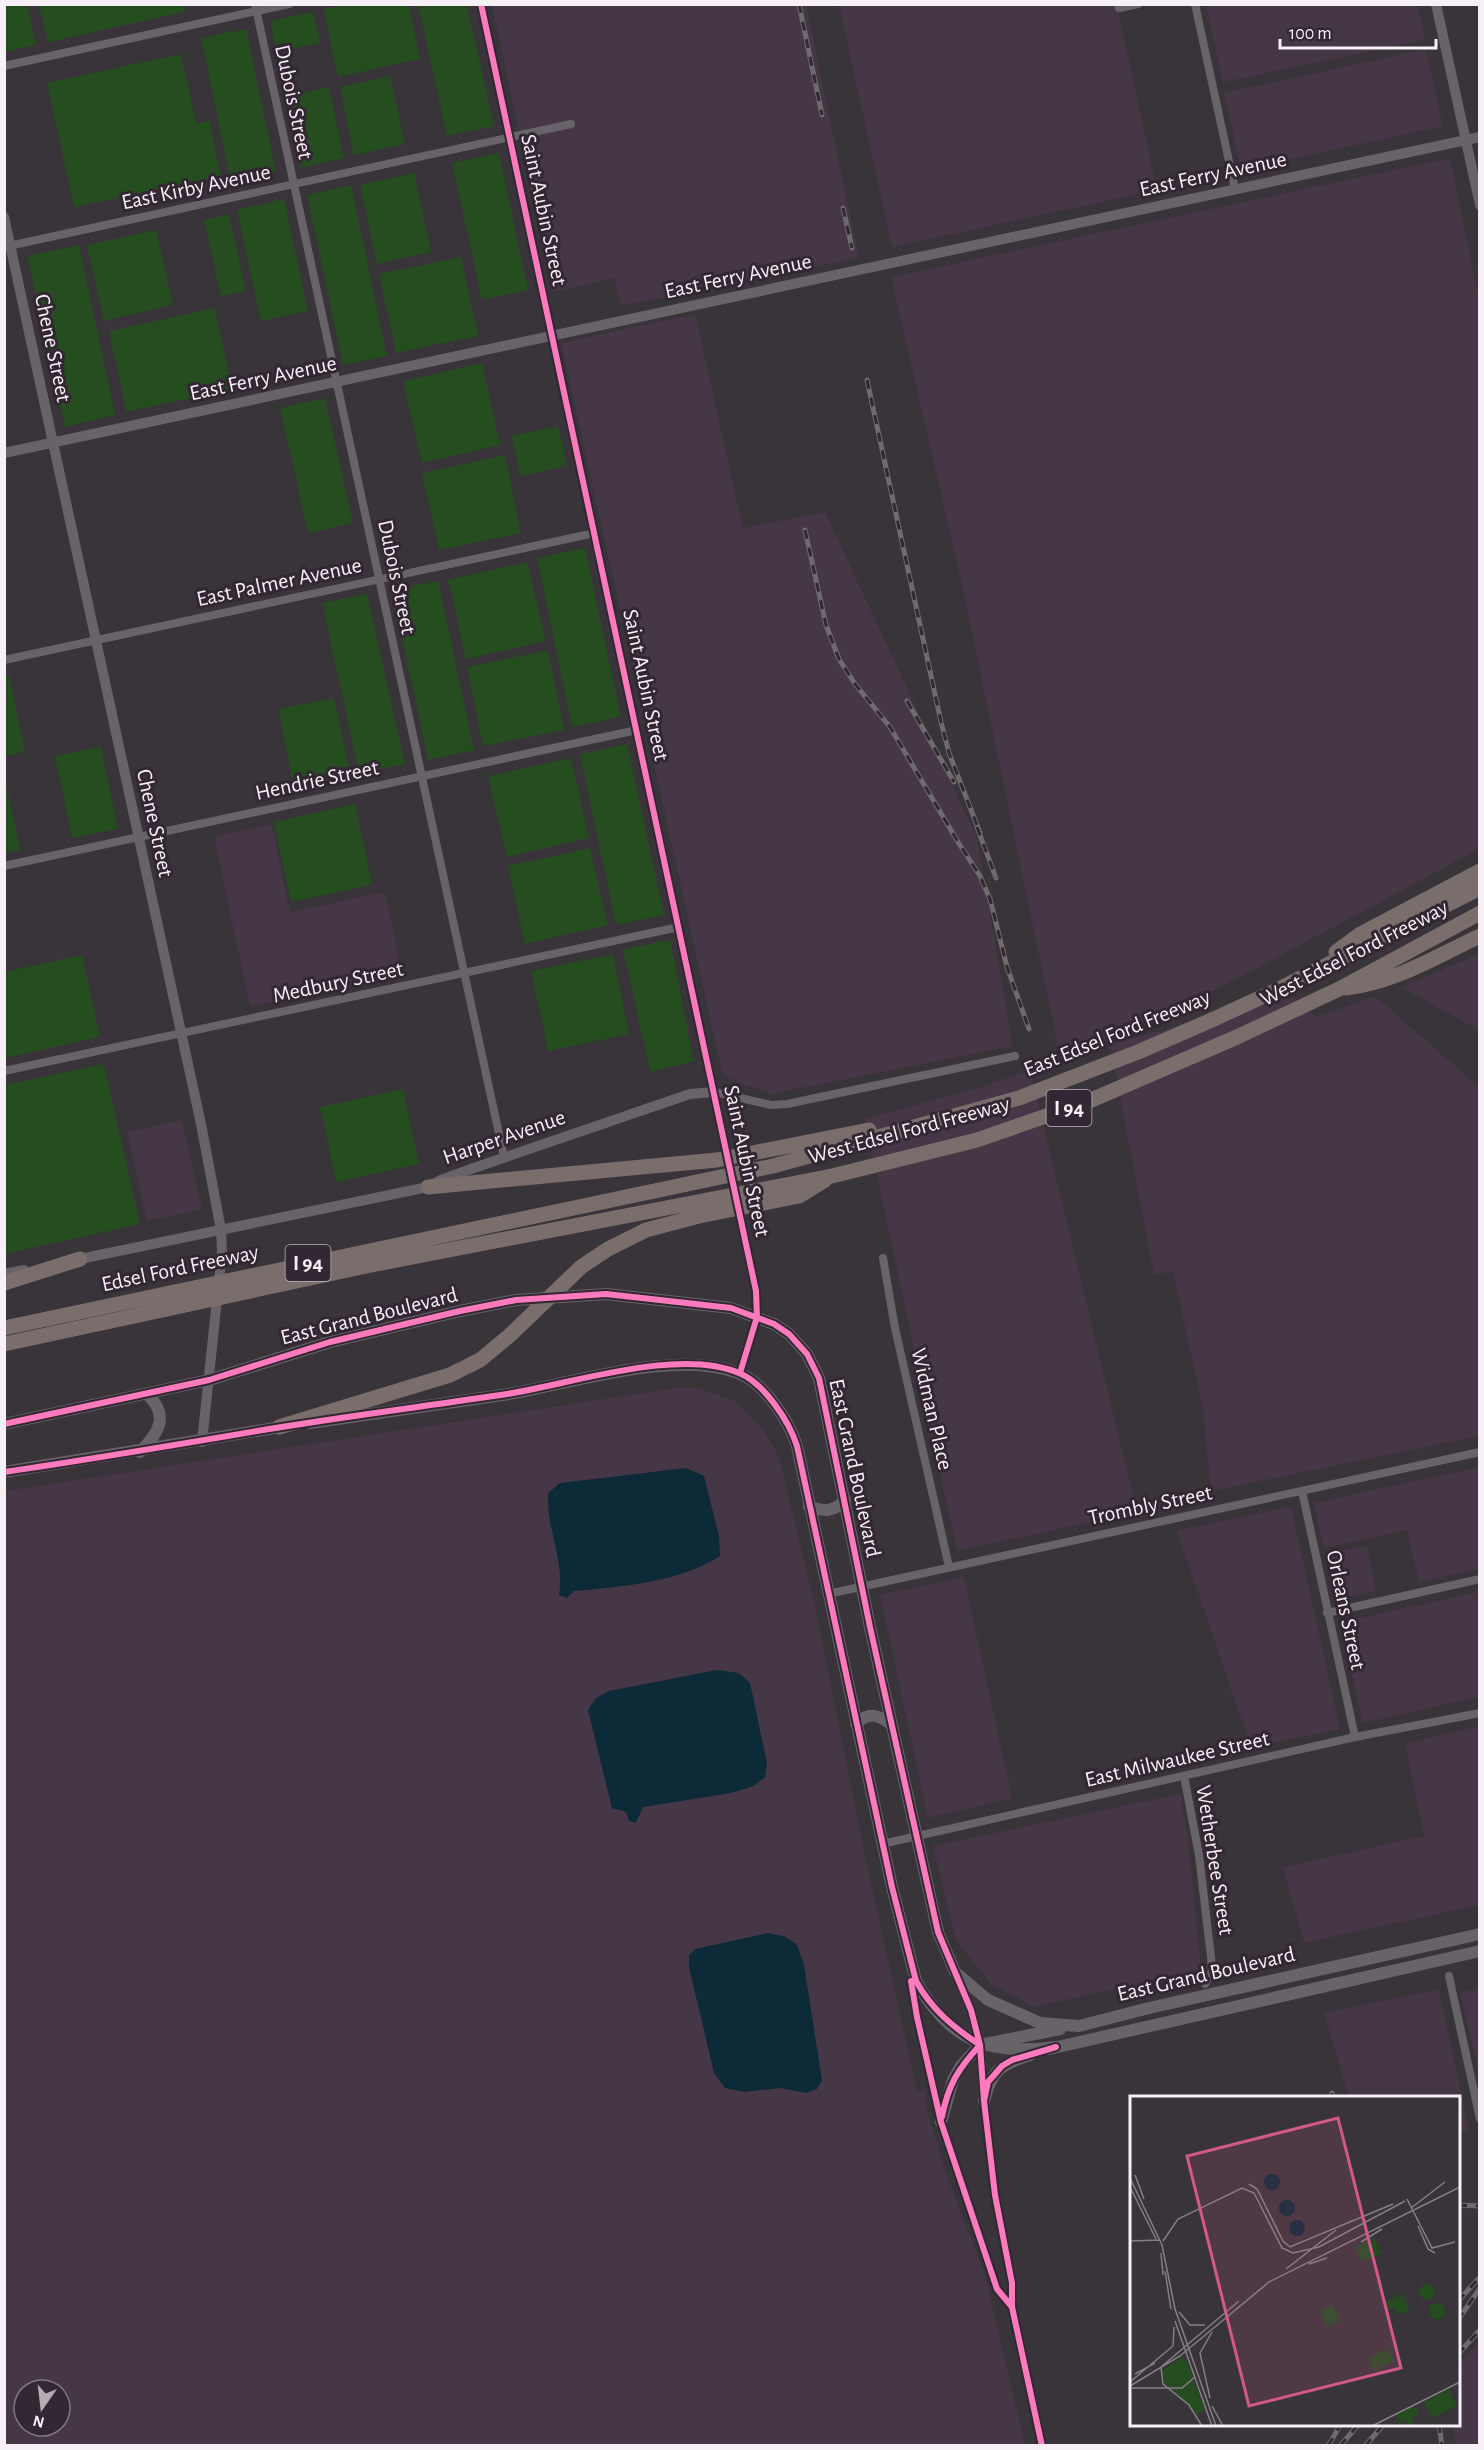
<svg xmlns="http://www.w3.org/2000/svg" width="1484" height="2450" font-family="'Alegreya Sans',sans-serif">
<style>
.built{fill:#453746;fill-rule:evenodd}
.green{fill:#254d20}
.water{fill:#0c2a38}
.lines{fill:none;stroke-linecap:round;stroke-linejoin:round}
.minor{stroke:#686368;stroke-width:8}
.tertiary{stroke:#686368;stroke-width:10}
.secondary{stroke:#686368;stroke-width:12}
.motorway{stroke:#7a6e6c;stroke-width:15}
.rail-casing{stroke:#6f6a6f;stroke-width:5}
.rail{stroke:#322732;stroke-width:3;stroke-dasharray:9;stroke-linecap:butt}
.cycleway-casing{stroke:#322732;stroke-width:10}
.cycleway{stroke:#fd7abc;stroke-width:6}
.labels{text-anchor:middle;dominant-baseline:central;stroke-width:6;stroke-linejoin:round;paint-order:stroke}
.shield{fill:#322732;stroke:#bcb4bc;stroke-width:1.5}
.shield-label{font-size:21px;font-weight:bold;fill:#f7f0f7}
.street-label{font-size:22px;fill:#f7f0f7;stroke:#322732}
.inset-road{fill:none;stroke:#857f85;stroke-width:1.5}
.view{fill:#d2598a;fill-opacity:0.15;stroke:#d2598a;stroke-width:3}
.inset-edge{fill:none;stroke:#f7f0f7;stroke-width:3}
</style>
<rect width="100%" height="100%" fill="#393439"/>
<path class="built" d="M492,5H806L859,258L621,306L614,278L553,292Z
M839,5H1117L1157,190L892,247Z
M1206,5H1418L1425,40L1223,82Z
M1426,49L1443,126L1241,170L1224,93Z
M1450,158L1480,303L1479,849L1239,978L1149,1021L1060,1056L963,589L891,277Z
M695,314L743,528L825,512L977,838L1013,1046L770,1094L723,1076L561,343Z
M271,824L290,912L385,892L402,974L250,1006L214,837Z
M1479,954V1030L1401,987Z
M1375,996L1479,1087V1436L1211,1491L1203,1409L1173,1271L1154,1275L1110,1044L1294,997L1317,1017Z
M1030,1070L1137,1512L957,1551L865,1119L978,1088Z
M182,1120L202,1209L147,1221L127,1132Z
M676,1388H698L734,1401L762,1427L779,1457L816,1610L866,1860L917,2091L925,2090L928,2113L945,2171L985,2275L1025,2445L5,2446V1491ZM24,2390H60V2426H24Z
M1479,1467V1569L1419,1582L1407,1530L1324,1548L1314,1503Z
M1291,1506L1340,1729L1251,1747L1177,1531Z
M1367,1546L1376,1591L1335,1600L1326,1554Z
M964,1577L1012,1798L928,1818L880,1595Z
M1479,1592V1697L1363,1723L1340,1622Z
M1479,1726V1905L1304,1943L1283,1867L1424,1836L1405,1744Z
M1180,1794L1188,1838L1201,1969L1034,2007L992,1985L956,1940L933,1846Z
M1479,1988H1480L1479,2074L1460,1993Z
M1439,1989L1469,2131L1459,2133L1458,2098L1349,2097L1324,2013Z
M1479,2339V2445H1455L1453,2425L1458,2424L1459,2366Z"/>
<path class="green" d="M4,5H27L36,45L5,52Z
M39,5H184L185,12L48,42Z
M347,5H409L420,59L338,77L323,9Z
M418,5H467L494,126L447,136Z
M313,12L320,43L276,52L270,21Z
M246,29L276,172L231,182L201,38Z
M181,54L196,123L209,121L221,176L74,207L47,83Z
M390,76L405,144L354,155L340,87Z
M329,87L344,158L301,168L285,97Z
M499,153L528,290L482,300L452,163Z
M414,173L431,252L377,264L360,185Z
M351,185L387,356L343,365L307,195Z
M284,199L308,311L261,321L237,210Z
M229,214L246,291L221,296L204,220Z
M156,230L173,305L104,321L87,245Z
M79,245L115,415L65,427L27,256Z
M461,257L478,336L396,353L379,274Z
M215,308L232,389L126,412L109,331Z
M482,363L500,445L422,463L403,381Z
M325,398L353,523L308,533L280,408Z
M558,426L567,466L520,476L512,436Z
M505,455L521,533L439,550L422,473Z
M585,548L621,717L572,727L537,558Z
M527,562L546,641L466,659L448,580Z
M438,581L474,750L428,760L392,590Z
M367,594L405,764L359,773L322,603Z
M548,650L564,730L483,746L467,667Z
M9,675L25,752L5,756V676Z
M334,698L351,776L294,788L278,709Z
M627,744L664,915L616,925L580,754Z
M101,746L118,829L72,838L55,756Z
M571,758L589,838L507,857L488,776Z
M5,777L20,850L5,853H4Z
M355,804L372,885L291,902L274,822Z
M590,848L608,925L525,944L508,866Z
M670,940L694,1061L650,1072L623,949Z
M613,954L629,1034L548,1051L531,971Z
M82,955L100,1037L5,1058V972Z
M104,1064L140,1224L5,1254V1085Z
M403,1089L419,1164L336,1182L320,1107Z"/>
<path class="water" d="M686,1468L704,1476L719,1536L720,1556C680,1582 621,1587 574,1591L567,1598L559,1595C565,1561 546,1528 548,1493L560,1483Z
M717,1670L739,1673L750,1683L767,1763L765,1777L754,1786L731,1793L643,1807L636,1823L629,1821L626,1812L612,1808L588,1710L596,1698L609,1691Z
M769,1933L786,1937L797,1945L804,1965L822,2080L817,2089L806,2093L781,2088L744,2092L725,2088L714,2073L689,1967V1955L695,1949Z"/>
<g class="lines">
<path class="minor" d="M255,4L504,1157
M481,4L756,1291L757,1317L740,1373
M1195,4L1235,189
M1119,8L1138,4
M4,66L289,4
M4,247L571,124
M4,660L595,533
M4,866L637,730
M4,1071L679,927
M714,1092L771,1105L787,1104L1015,1056
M883,1258L895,1328L949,1567
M1302,1491L1355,1737
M828,1594L1480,1452
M1327,1613L1480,1579
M1184,1776L1199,1855L1211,1957L1212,1971L1205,1984
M882,1844L1355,1737L1480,1713
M1449,1976L1480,2119"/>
<path class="tertiary" d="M1436,4L1480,205
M4,217L201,1124L221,1230L222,1252L202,1442
M4,453L1480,137
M75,1260L428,1187L441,1180L471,1169L690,1094L714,1092
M4,1274L24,1270
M955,1972L971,2010L980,2045L984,2098"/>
<path class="secondary" d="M310,1423C376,1413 443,1404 509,1394C573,1383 678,1349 738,1373C764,1382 789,1421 797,1446L892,1887L916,1981C950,2042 990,2056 1056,2047
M4,1424L209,1380L330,1342L460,1311L516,1300L606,1294L731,1308L774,1324L789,1334L807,1354L819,1378L870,1627L938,1932L955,1972L988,2000L1040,2023L1079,2026L1149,2008L1480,1934
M140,1452C159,1433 170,1415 147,1394
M4,1472L287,1426
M809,1506C824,1512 834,1512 845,1500
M856,1724C869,1711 879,1715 892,1725
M1049,2049L1480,1951
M984,2101C991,2071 1001,2064 1030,2055
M941,2122L953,2080L961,2066L980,2045L1060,2029"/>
<path class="motorway" d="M1336,952L1359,935L1480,871
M1346,988C1394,983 1437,956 1480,936
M428,1187L717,1160L869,1130
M4,1283L80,1259
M4,1328L773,1166L1019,1098L1138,1052L1214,1019L1281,988L1480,888
M4,1344L371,1265L832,1176L977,1140L1089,1101L1237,1037L1339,989L1480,913
M279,1427L450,1375L480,1360L509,1336L581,1267L608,1249L646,1230L699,1216L799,1196L825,1180"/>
<g class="rail-casing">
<path id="rail" d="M799,4L822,115
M843,208L852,248
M867,380L941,722L949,753L980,833
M805,530L826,625L839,659L855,684L890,727L958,842L980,876L990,899L1007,967L1029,1029
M907,701L954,782
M977,827L996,878
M1332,2093L1333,2098
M1458,2205L1480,2206
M1458,2301L1480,2277
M1458,2320L1480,2288
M1458,2354L1480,2330
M1439,2424L1442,2446
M1328,2446L1341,2424
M1340,2446L1359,2424
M1365,2446L1384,2424"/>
</g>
<use href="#rail" class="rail"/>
<g class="cycleway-casing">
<path id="cycleway" d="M481,4L756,1291L757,1317L740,1373
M4,1424L209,1380L330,1342L460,1311L516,1300L606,1294L731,1308L774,1324L789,1334L807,1354L819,1378L870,1627L938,1932L971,2010L980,2045L984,2101
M4,1472C93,1459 181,1444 269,1429C348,1416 427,1406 507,1394C571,1384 679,1347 739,1373C764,1383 789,1421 797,1446L892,1887L916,1981C932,2010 953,2027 980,2045
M911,1981L917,2017L941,2122L997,2289L1012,2307
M942,2117C948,2085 958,2069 980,2045
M1042,2446L1012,2307V2283L995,2195L984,2101L988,2082L1002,2066L1012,2060L1056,2047"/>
</g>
<use href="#cycleway" class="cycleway"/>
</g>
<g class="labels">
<g class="shield">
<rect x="1046.5" y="1090" width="45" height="36" rx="4.5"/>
<rect x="285.5" y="1245" width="45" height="36" rx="4.5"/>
</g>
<g class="shield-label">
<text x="1069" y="1108">I 94</text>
<text x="308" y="1263">I 94</text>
</g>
<g class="street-label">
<text transform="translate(294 102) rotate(78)">Dubois Street</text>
<text transform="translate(1213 174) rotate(-12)">East Ferry Avenue</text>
<text transform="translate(196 187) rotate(-12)">East Kirby Avenue</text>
<text transform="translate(544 210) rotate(78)">Saint Aubin Street</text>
<text transform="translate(738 276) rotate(-12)">East Ferry Avenue</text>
<text transform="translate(53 348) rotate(78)">Chene Street</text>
<text transform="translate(263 378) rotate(-12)">East Ferry Avenue</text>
<text transform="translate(397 577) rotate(78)">Dubois Street</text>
<text transform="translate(279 582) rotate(-12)">East Palmer Avenue</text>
<text transform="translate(646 685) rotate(78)">Saint Aubin Street</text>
<text transform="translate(317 780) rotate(-12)">Hendrie Street</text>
<text transform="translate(155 823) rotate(78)">Chene Street</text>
<text transform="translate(1354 953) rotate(-27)">West Edsel Ford Freeway</text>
<text transform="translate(338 982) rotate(-12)">Medbury Street</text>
<text transform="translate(1117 1033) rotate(-22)">East Edsel Ford Freeway</text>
<text transform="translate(909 1130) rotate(-15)">West Edsel Ford Freeway</text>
<text transform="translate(504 1137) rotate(-19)">Harper Avenue</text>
<text transform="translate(747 1161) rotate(78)">Saint Aubin Street</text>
<text transform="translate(180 1268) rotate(-12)">Edsel Ford Freeway</text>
<text transform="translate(369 1316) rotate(-14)">East Grand Boulevard</text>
<text transform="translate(932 1409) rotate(77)">Widman Place</text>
<text transform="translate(855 1468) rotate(78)">East Grand Boulevard</text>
<text transform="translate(1150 1505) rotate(-12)">Trombly Street</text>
<text transform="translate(1346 1610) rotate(78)">Orleans Street</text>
<text transform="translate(1177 1759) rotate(-13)">East Milwaukee Street</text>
<text transform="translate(1215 1860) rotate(81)">Wetherbee Street</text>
<text transform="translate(1206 1974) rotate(-13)">East Grand Boulevard</text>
</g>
</g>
<g transform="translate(1130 2096)">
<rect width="330" height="330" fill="#393439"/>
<path d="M244,142L252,157L233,166L225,151ZM289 196a8 8 0 1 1 16 0a8 8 0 1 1-16 0ZM272,198L280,214L269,219L265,211L258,214L254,206L266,201L271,209L267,200ZM299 215a8 8 0 1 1 16 0a8 8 0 1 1-16 0ZM202,208L210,225L203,228L199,222L202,229L197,231L189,215ZM258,253L264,265L251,272L246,265L249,274L245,276L238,262ZM54,260L64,282L53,291H37L30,276ZM64,284L75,315L67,318L40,292H53ZM319,293L327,310L302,322L294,306ZM285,310L289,318L281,322L286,330H278L276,324L270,328L266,319Z" fill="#254d20"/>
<path d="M134 86a8 8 0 1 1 16 0a8 8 0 1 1-16 0ZM149 112a8 8 0 1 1 16 0a8 8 0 1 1-16 0ZM159 132a8 8 0 1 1 16 0a8 8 0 1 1-16 0Z" fill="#0c2a38"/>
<path class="inset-road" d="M5,79L14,103M0,82L32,149L45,213L86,330M119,88L127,93L153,145L160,151L263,108M0,91L26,143M277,103L302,152L325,146M281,112L315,86M288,130L298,153L305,157M0,145L30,144M33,145L48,123L112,92L124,97L152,152L163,157L189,151L275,105M231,146L252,133M31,157L33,179M179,168L197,162M156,173L206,134M35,175L41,213M49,216L60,229H75M45,225L82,330M5,278L25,267M0,286L43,250L44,231M0,290L50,260L139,186L330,91M2,292H52L65,281M80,302L70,257L82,236M82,310L93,330M72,330L59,309L33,288L31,271L109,205M242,330L330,286"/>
<path class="view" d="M208,22L271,272L119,310L57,60Z"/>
<rect width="330" height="330" class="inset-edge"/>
</g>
<rect width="1484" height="2450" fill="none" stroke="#f7f0f7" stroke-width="12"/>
<g transform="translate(42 2408) rotate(194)"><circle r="28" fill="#322732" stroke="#817781" stroke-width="1.5"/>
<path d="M0-4.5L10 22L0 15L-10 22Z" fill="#b4aeb4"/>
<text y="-9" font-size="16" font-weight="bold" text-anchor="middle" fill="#f7f0f7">N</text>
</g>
<path d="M1280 39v9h156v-9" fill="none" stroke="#f7f0f7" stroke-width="3"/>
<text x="1289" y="39" font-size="18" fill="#f7f0f7" stroke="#322732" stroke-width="4.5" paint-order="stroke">100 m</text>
</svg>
